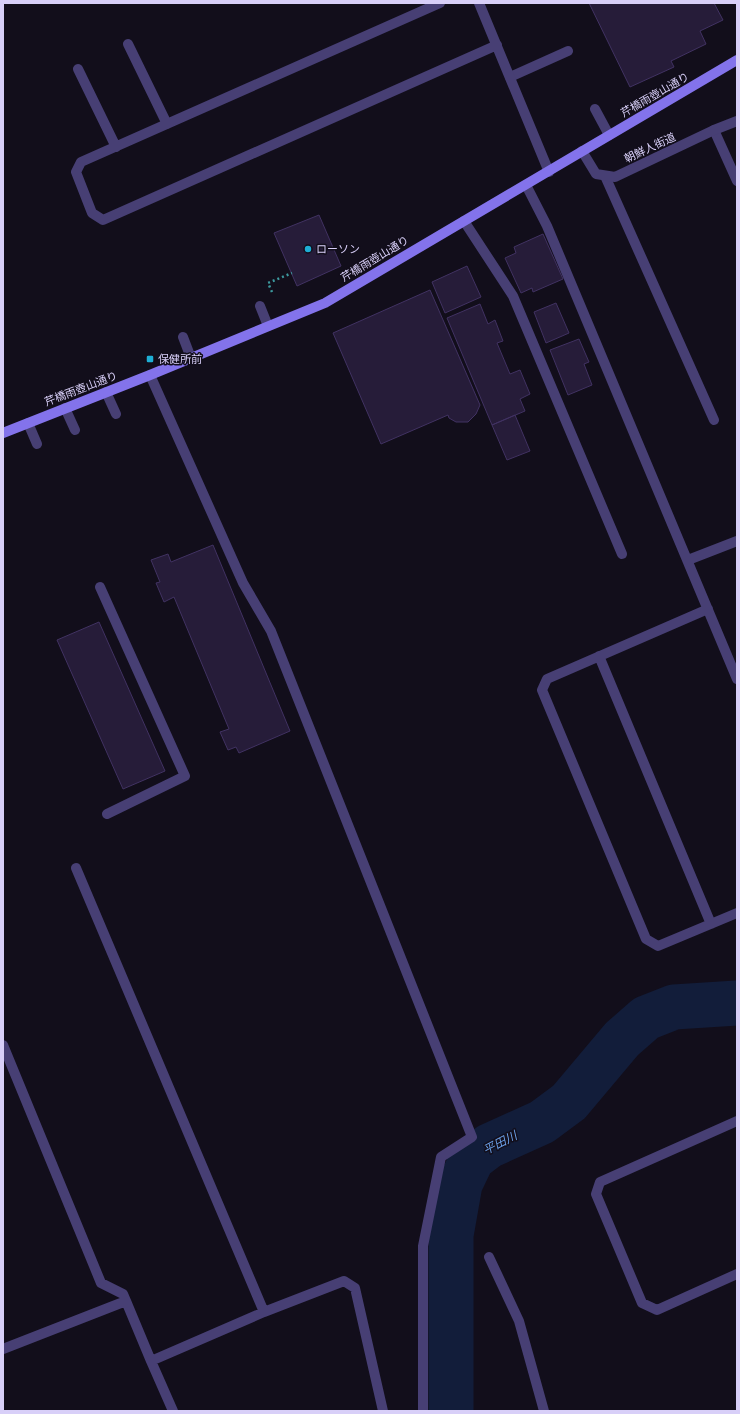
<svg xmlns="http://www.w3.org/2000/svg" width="740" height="1414" font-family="'Roboto Condensed','Noto Sans JP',sans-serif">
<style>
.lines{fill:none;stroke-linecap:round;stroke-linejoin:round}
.river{stroke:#121d3a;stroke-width:45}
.building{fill:#261c39;stroke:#413262}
.path{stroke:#3d999e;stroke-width:2.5;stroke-dasharray:2 3;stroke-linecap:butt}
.service{stroke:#473f74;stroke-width:10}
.minor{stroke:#473f74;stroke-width:10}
.tertiary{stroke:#473f74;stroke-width:10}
.secondary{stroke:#8373eb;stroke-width:10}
.poi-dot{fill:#1eaed5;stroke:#120e1b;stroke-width:1.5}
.labels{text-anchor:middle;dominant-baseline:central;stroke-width:3;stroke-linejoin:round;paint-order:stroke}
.street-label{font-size:11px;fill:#d8cff8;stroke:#120e1b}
.poi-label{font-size:11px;fill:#d8cff8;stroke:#120e1b;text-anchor:start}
.water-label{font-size:12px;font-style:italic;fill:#6ba1ea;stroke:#120e1b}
</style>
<rect width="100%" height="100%" fill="#120e1b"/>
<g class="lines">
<path class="river" d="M451,1411V1235L460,1184L472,1159L489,1146L542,1122L569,1102L622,1039L646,1018L674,1007L737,1003"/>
</g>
<path class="building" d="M589,3H714L723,20L700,31L706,44L671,61L674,67L630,87Z
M319,215L341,266L297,286L274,233Z
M543,234L563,279L533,292L532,288L521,293L505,258L516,253L514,247Z
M467,266L481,297L445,313L432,282Z
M430,290L480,405L476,414L468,422H456L449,418L448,415L381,444L333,333Z
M556,303L569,333L546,343L534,312Z
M480,304L488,324L495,320L503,341L497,343L510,374L520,370L530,394L520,399L525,411L492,425L447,318Z
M579,339L589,362L584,364L592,385L568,395L550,350Z
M515,415L530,451L507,460L492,425Z
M213,545L290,731L239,753L236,747L228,750L220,732L229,729L174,597L164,602L156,583L160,582L151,560L168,554L171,562Z
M99,622L165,771L123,789L57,640Z"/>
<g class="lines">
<path class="path" d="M272,292L268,283L292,273"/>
<path class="service" d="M510,77L568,51
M595,109L609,135
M260,306L268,326
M183,337L191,358
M106,392L116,414
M65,408L75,430
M28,423L37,444
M100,587L185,776L107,814"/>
<path class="minor" d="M440,3L81,162L76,172L92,213L103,220L497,45
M479,3L549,172
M128,44L167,124
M78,69L116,147
M714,130L737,181
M605,176L714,420
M526,185L547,226L737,679
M464,221L513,296L622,554
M150,375L243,583L271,631L472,1137L441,1157L423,1246V1411
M688,560L737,541
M708,609L547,679L542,690L646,939L658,946L737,913
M599,656L711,924
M76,868L264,1312L344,1281L355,1288L383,1411
M3,1045L101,1283L123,1294L126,1301L3,1349
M737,1121L600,1182L596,1194L642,1303L657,1310L737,1274
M489,1257L519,1321L544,1411
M126,1301L151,1361
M173,1411L151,1361L264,1312"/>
<path class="tertiary" d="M582,151L596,174L615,177L714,130L737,121"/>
<path class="secondary" d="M3,433L150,375L325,303L737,60"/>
</g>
<g class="poi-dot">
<circle cx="308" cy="249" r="4"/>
<rect x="146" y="355" width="8" height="8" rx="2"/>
</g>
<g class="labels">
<g class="street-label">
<text transform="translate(655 95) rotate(-30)">芹橋雨壺山通り</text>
<text transform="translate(650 148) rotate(-25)">朝鮮人街道</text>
<text transform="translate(375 259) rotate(-31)">芹橋雨壺山通り</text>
<text transform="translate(81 389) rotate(-21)">芹橋雨壺山通り</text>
</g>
<g class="poi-label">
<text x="316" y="249">ローソン</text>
<text x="158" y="359">保健所前</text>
</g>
<g class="water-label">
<text transform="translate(500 1143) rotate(-27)">平田川</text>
</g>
</g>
<rect width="740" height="1414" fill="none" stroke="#d8cff8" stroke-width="8"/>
</svg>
